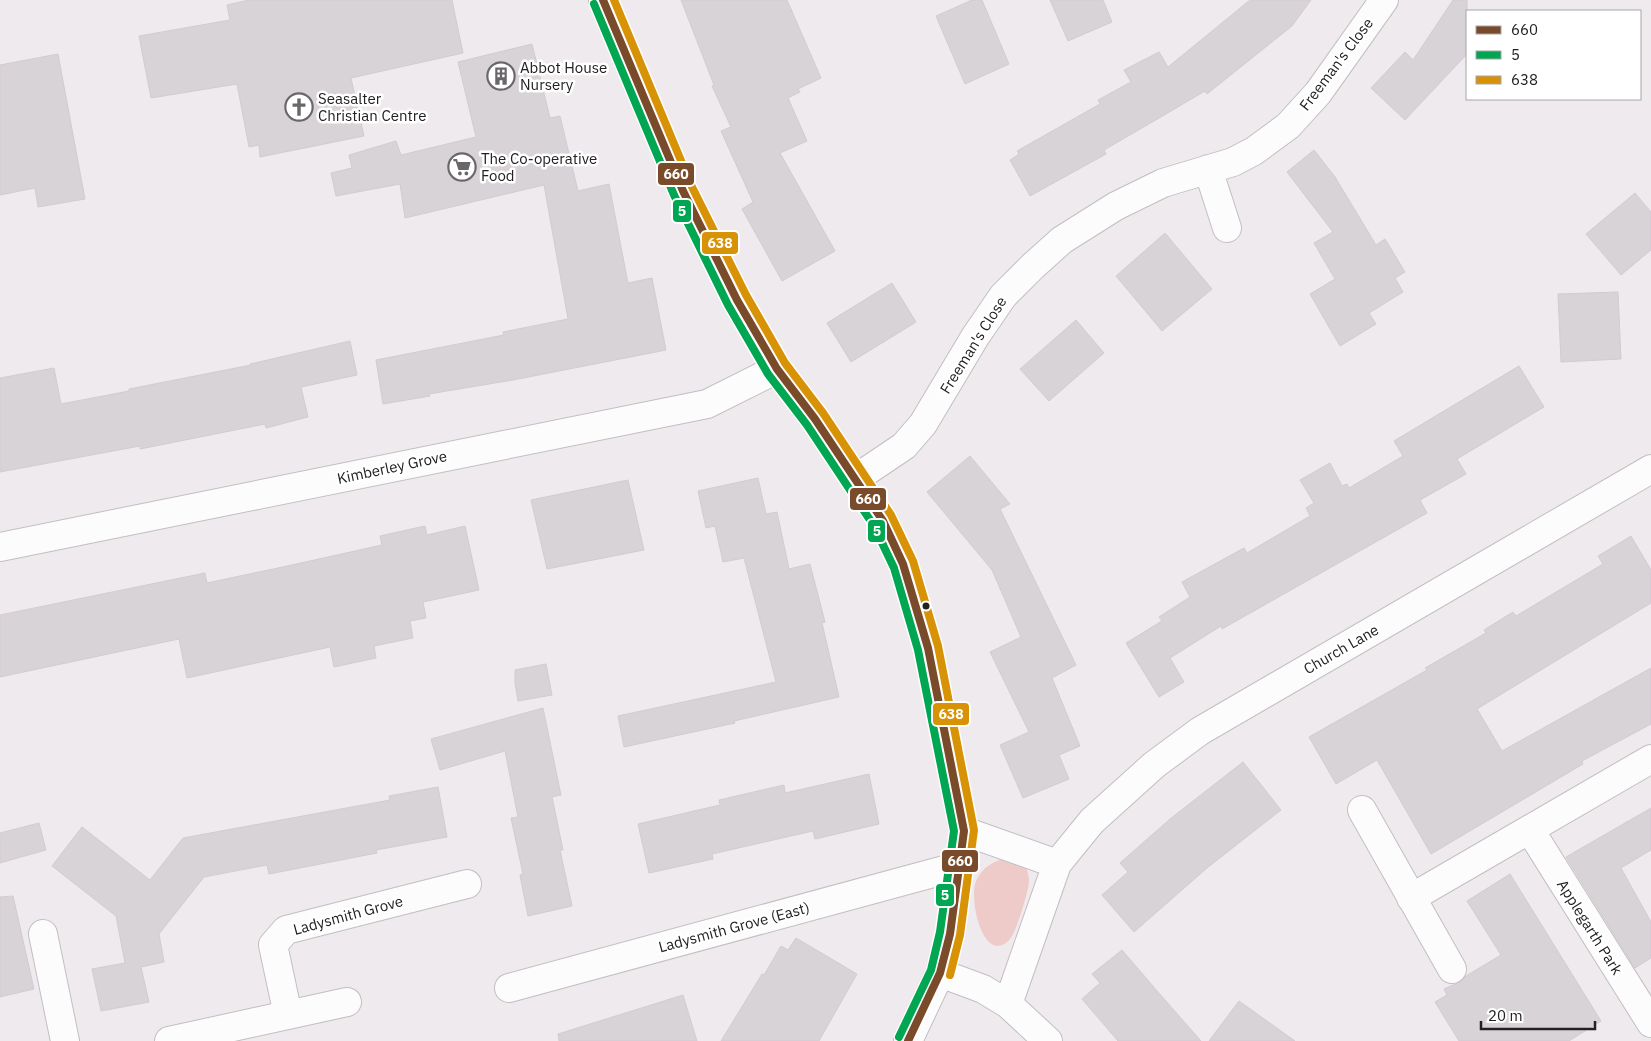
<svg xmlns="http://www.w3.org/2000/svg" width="1651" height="1041" font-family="'IBM Plex Sans',sans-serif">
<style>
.grass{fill:#eecbc9}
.building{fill:#d8d3d7;stroke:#d3cbd2}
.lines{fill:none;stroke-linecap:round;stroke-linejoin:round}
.minor-casing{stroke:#c1bfc0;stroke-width:30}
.minor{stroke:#fdfcfc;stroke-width:28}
.bus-1-casing{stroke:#fff;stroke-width:11}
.bus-2-casing{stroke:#fff;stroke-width:11}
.bus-3-casing{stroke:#fff;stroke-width:11}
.bus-1{stroke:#7a4b2a;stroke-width:8}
.bus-2{stroke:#00a651;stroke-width:8}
.bus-3{stroke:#d79205;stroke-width:8}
.bus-dot{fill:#212121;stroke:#fff;stroke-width:2}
.labels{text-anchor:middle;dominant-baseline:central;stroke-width:5;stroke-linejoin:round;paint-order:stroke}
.street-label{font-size:15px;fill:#212121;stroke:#fff}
.poi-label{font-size:15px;fill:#212121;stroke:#fff;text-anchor:start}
.line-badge{stroke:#fff;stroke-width:2}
.badge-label{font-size:14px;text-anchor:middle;font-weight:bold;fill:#fff}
</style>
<rect width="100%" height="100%" fill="#efeaee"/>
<path class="grass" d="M1009,857C1016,860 1024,862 1027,870C1028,873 1029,878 1029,881C1029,890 1016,933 1010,939C1007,943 1002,946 997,946C978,943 970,896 976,881C983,866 994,861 1009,857Z"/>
<path class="building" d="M249,0H452L463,53L351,78L364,136L260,157L259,145L249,147L237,84L151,98L139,36L230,20L227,5Z
M681,0H787L821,78L798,89L800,92L788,98L807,141L780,153L835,251L782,281L742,209L753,202L721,131L731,127L712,86L714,85Z
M972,0H982L1009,64L965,84L936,16Z
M1050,0H1103L1112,22L1068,41Z
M1250,0H1311L1292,26L1207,94L1205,91L1154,121L1104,150L1106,154L1030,196L1010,160L1019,154L1017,151L1100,104L1098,100L1131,82L1124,70L1159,52L1168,67Z
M1453,0H1467V54L1405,120L1371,88L1405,52L1413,60Z
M532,44L550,118L560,116L578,191L609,184L628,283L652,278L666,350L513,380L429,394L430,396L383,404L376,360L504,335L503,332L568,319L544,185L405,218L400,184L336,196L331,173L352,168L349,155L396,141L401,155L476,137L458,62Z
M58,54L85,199L38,207L35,188L0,195V65Z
M1314,150L1335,177L1376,245L1385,239L1405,272L1395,278L1403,292L1369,313L1376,324L1340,346L1310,294L1335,279L1314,243L1333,232L1287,172Z
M1635,193L1651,212V250L1621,275L1586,234Z
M1165,233L1212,289L1162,331L1116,276Z
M892,283L916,322L851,362L827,323Z
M1618,292L1621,359L1561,362L1558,294Z
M1076,320L1104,353L1049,401L1020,369Z
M350,341L357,375L301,387L308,417L266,428L265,424L140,449V446L0,472V378L54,368L61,404L129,391V389L251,365L250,364Z
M1519,366L1544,407L1457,459L1466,474L1420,500L1427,513L1222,629L1221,626L1170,658L1184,682L1159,697L1126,643L1162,621L1159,617L1190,597L1182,582L1244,548L1247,553L1310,516L1306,508L1314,503L1300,480L1330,463L1342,486L1347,484L1349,488L1403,456L1394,441Z
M970,456L1010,504L1000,509L1076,665L1052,678L1080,746L1059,755L1069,779L1023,798L1000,745L1029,732L990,652L1021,637L992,570L927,492Z
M758,478L766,514L777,512L789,569L810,564L825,622L822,623L839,697L734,721L735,723L624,747L618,716L776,682L744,558L723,562L715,526L706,528L698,491Z
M628,480L644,550L547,569L531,500Z
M425,526L427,535L465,526L479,590L423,602L426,618L410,621L413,638L374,646L376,658L334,667L330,647L187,678L179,639L0,677V615L205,573L207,583L292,565L382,545L380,536Z
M1631,536L1651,570V603L1477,709L1502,751L1651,668V724L1582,761L1583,764L1431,854L1377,760L1336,784L1309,737L1427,670L1425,668L1486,633L1484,630L1513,612L1516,616L1603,564L1598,556Z
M546,664L552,695L518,701L515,683V670Z
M543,708L561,795L552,797L563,850H560L572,906L528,916L520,875L523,874L511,818L518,817L505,751L440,770L431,739Z
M1243,762L1281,810L1207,868L1134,932L1102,895L1128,872L1120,863L1170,819Z
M869,774L879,824L815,839L813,831L712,854L713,859L649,873L638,824L720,805L719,800L784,785L785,793Z
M438,787L447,837L376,850L377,853L269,874L267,865L204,877L159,934L164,962L141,967L149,1002L101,1011L92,969L125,963L116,916L52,866L82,827L150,880L183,838L390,800L389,796Z
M1651,808V850L1621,868L1651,922V958L1635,968L1566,857Z
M39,823L46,850L0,863V833Z
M1510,874L1601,1021L1569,1041H1459L1435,1002L1447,995L1444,989L1460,982L1466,976L1501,955L1467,901Z
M13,896L34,989L0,997V897Z
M796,938L857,974L819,1041H721L762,974L764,975L781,946L788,950Z
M1122,950L1158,992L1201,1041H1118L1082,999L1100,983L1092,974Z
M683,995L697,1041H559L558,1034Z
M1239,1001L1295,1041H1209Z"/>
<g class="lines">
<g class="minor-casing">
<path id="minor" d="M603,0L683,191L737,300L777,369L815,419L883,521L903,564L928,648L964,831L950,934L940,973L908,1041
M1208,169L1227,228
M855,479L904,446L923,424L975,337L1003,296L1033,266L1062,240L1116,206L1163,183L1233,162L1254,151L1288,126L1318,93L1384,0
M0,547L707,404L777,369
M1362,810L1452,969
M1530,830L1651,1023
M964,831L1057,864
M1411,898L1651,759
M43,934L65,1041
M940,973L983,989L1008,1004L1048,1041
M509,988L959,866
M1008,1004L1057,864L1092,821L1154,765L1200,731L1651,469
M288,1015L273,945L286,930L467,884
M169,1041L347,1002"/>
</g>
<use href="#minor" class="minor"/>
<g class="bus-1-casing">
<path id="bus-1" d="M603,0L683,191L737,300L777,369L815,419L883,521L903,564L928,648L964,831L950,934L940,973L908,1041"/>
</g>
<g class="bus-2-casing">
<path id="bus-2" d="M594,4L674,195L728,305L768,374L807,425L874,526L894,568L918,650L954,831L940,932L931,970L899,1037"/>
</g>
<g class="bus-3-casing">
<path id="bus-3" d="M614,0L692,187L746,295L785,363L823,413L891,515L913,561L938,646L974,830L960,935L950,975"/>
</g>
<use href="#bus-1" class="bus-1"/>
<use href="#bus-2" class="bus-2"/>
<use href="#bus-3" class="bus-3"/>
</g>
<defs>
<g id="building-ring" transform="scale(1.4375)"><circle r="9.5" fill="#fff" stroke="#696769" stroke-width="1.5"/><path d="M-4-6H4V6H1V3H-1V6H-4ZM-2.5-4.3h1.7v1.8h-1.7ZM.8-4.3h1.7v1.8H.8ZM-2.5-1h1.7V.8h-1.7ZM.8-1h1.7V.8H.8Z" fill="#696769"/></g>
<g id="church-ring" transform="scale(1.4375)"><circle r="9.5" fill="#fff" stroke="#696769" stroke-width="1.5"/><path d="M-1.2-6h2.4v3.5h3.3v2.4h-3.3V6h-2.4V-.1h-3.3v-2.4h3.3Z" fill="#696769"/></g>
<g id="supermarket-ring" transform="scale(1.4375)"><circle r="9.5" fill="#fff" stroke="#696769" stroke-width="1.5"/><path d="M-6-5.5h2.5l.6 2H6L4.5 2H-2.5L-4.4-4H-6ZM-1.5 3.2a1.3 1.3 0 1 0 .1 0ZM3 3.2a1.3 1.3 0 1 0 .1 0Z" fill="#696769"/></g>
</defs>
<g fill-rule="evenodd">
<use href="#building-ring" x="501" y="76"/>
<use href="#church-ring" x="299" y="107"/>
<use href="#supermarket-ring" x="462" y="167"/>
</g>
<circle class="bus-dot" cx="926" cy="606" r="4.5"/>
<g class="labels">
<g class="street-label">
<text transform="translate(1336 64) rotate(-53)">Freeman's Close</text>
<text transform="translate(973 345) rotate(-58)">Freeman's Close</text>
<text transform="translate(392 467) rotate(-12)">Kimberley Grove</text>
<text transform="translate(1341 649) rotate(-30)">Church Lane</text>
<text transform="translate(348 915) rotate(-15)">Ladysmith Grove</text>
<text transform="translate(734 927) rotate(-15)">Ladysmith Grove (East)</text>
<text transform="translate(1590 927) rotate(58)">Applegarth Park</text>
</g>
<g class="poi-label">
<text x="520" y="67">Abbot House<tspan x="520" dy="17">Nursery</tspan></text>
<text x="318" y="98">Seasalter<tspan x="318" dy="17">Christian Centre</tspan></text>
<text x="481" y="158">The Co-operative<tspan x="481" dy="17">Food</tspan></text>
</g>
</g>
<g class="line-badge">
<rect x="657" y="162" width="38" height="24" rx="5" fill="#7a4b2a"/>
<rect x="672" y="199" width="20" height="24" rx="5" fill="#00a651"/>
<rect x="701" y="231" width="38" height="24" rx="5" fill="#d79205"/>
<rect x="849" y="487" width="38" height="24" rx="5" fill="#7a4b2a"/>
<rect x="867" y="519" width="19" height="24" rx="5" fill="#00a651"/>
<rect x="932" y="702" width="38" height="24" rx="5" fill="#d79205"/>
<rect x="941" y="849" width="38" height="24" rx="5" fill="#7a4b2a"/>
<rect x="935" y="883" width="20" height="24" rx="5" fill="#00a651"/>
</g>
<g class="badge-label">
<text x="676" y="179">660</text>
<text x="682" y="216">5</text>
<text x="720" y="248">638</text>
<text x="868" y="504">660</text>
<text x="877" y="536">5</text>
<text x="951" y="719">638</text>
<text x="960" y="866">660</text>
<text x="945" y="900">5</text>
</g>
<rect x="1466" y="10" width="175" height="90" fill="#ffffff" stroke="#a6a6a6"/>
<rect x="1476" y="26" width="25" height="8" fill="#7a4b2a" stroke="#a6a6a6"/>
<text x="1511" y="35" font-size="15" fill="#212121">660</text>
<rect x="1476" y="51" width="25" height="8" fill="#00a651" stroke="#a6a6a6"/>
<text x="1511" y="60" font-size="15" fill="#212121">5</text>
<rect x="1476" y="76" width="25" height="8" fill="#d79205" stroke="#a6a6a6"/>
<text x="1511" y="85" font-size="15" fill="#212121">638</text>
<path d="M1481 1021v8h114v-8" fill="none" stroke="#212121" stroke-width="2.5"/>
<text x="1488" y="1021" font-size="15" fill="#212121" stroke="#ffffff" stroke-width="4" paint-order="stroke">20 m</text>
</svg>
